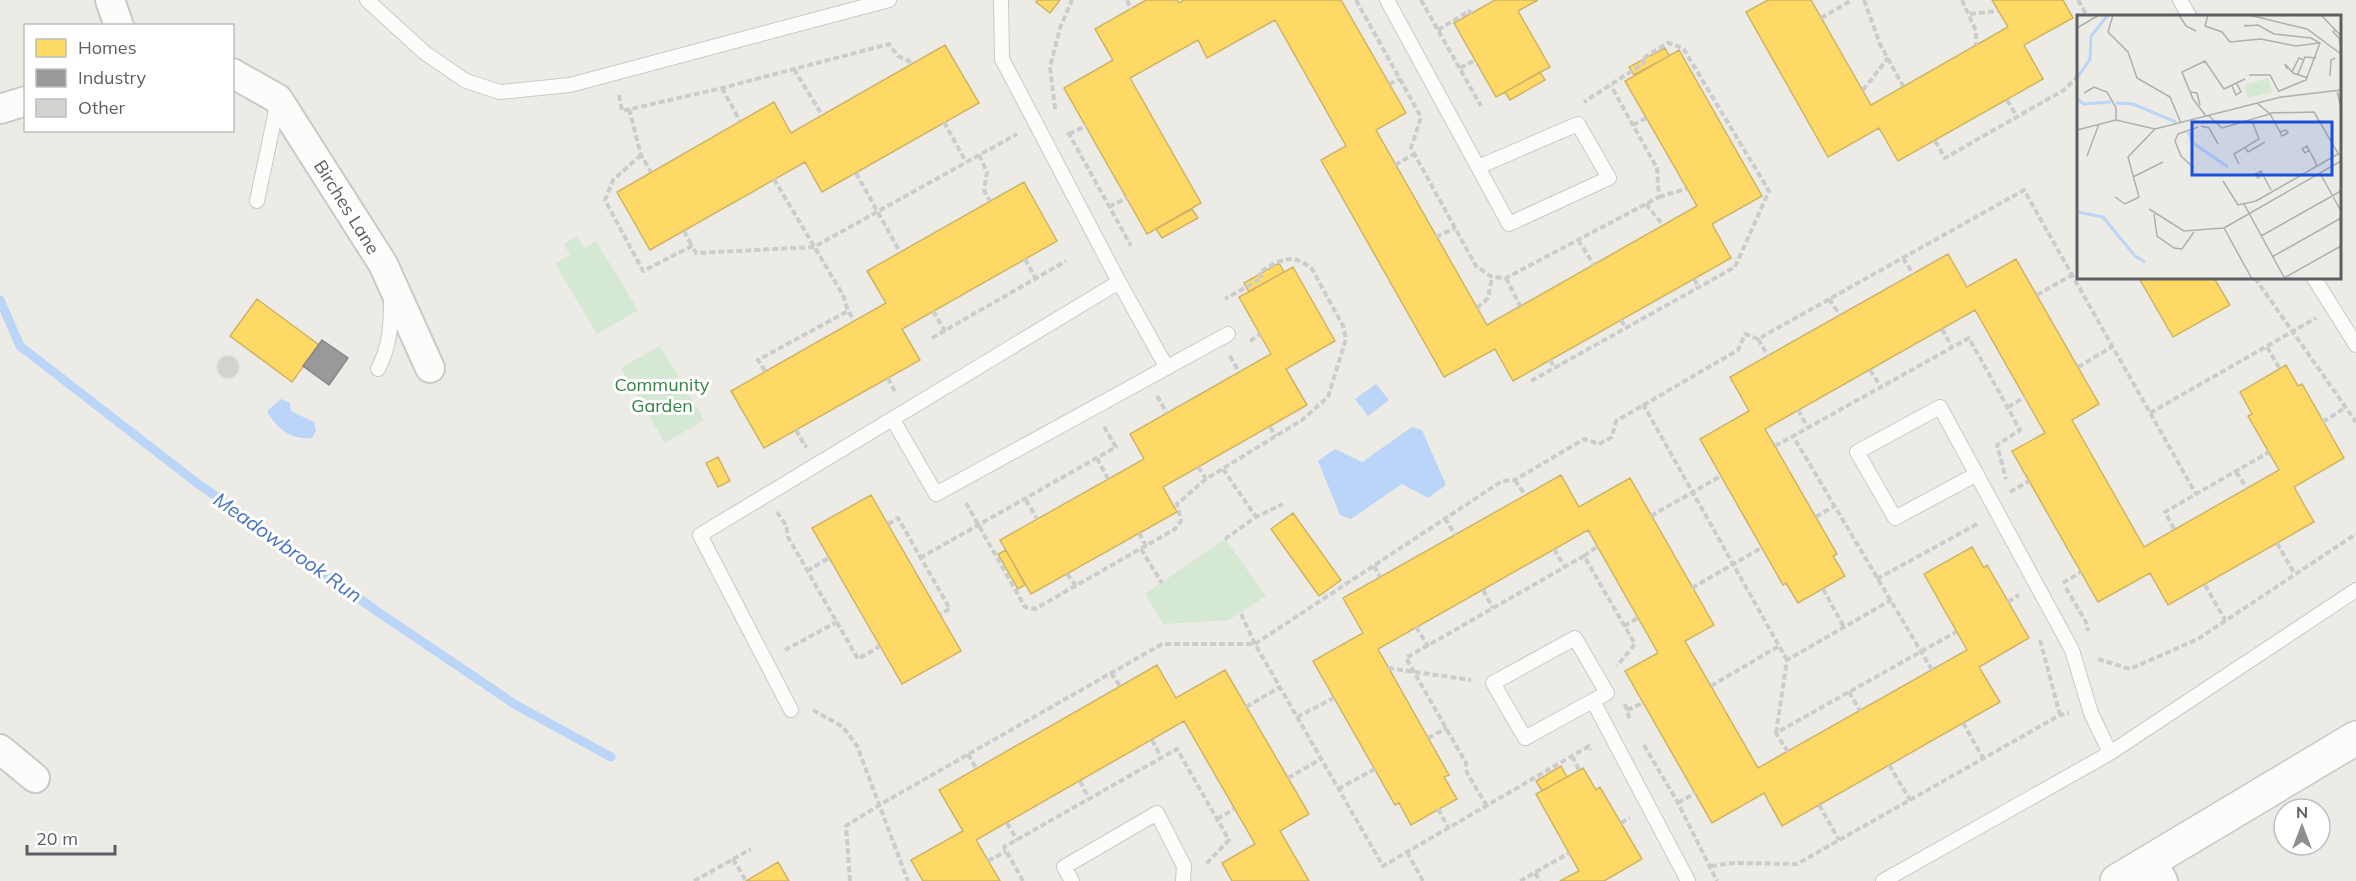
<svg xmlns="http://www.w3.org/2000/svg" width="2356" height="881" font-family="Mulish,sans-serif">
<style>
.green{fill:#d4e8d4}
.water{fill:#bad5f7}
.homes{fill:#ffd966;stroke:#ceb465;stroke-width:1.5}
.industry{fill:#999;stroke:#878789;stroke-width:1.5}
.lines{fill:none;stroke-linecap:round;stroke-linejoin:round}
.stream{stroke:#bad5f7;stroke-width:9}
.building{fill:#d3d2cf;stroke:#dbdad6;stroke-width:1.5}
.lane-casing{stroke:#c9c9c8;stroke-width:16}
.street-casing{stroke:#c9c9c8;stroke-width:32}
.secondary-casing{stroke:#c7c8c6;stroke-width:36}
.path{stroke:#cacdcc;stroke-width:4;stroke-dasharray:6 3;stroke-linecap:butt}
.lane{stroke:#fcfcfb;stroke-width:14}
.street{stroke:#fcfcfb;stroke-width:28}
.secondary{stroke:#fcfcfb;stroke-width:33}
.labels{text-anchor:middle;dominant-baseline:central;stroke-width:6;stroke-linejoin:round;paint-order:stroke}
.street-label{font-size:18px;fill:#5c5e64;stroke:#fff}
.park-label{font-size:18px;fill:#358243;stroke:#fff}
.water-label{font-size:20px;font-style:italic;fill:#4672c2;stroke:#fff}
.inset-river{fill:none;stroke:#bad5f7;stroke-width:3}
.inset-road{fill:none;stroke:#aeafae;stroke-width:1.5}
.view{fill:#1d4ed8;fill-opacity:0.15;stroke:#1d4ed8;stroke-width:3}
.inset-edge{fill:none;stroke:#5c5e64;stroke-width:3}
</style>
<rect width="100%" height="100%" fill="#ecebe6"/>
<path class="green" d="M577,236L584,248L596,241L638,310L597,334L555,264L570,255L564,244Z
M660,346L704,420L665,443L621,368Z
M1225,539L1266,596L1229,620L1163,624L1145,594Z"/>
<path class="water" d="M1376,384L1389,400L1368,416L1355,399Z
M281,399L290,403L291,411L314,422L316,431L312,438C291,440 277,429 267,411Z
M1412,427L1422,430L1446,485L1428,498L1402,484L1351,519L1340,515L1318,461L1335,449L1362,462Z"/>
<path class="homes" d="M1037,0H1060L1050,13L1036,2Z
M1146,0H1177L1179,3L1184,0H1341L1406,113L1376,130L1487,325L1697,206L1625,81L1679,50L1762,196L1712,224L1731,258L1513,381L1495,349L1444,377L1321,160L1346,146L1275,20L1207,58L1198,40L1130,78L1201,203L1147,234L1064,88L1113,60L1095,29Z
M1495,0H1538L1518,11L1550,67L1496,97L1454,23Z
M1768,0H1811L1871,105L2008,27L1992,0H2063L2073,18L2024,45L2043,79L1898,161L1879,128L1828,157L1746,12Z
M945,45L979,103L822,192L805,162L650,250L617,192L774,102L791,133Z
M1665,48L1669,56L1634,75L1629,67Z
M1540,72L1545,80L1510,100L1505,92Z
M1024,182L1057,241L902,329L920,360L764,448L731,391L886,303L867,271Z
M1192,209L1198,218L1162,238L1156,229Z
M1948,254L1967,287L2016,259L2099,404L2072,420L2144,547L2279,470L2248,416L2252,414L2240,392L2286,365L2298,386L2302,384L2344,458L2294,487L2314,522L2168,605L2150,573L2098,602L2012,451L2045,433L1975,310L1765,429L1837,554L1833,556L1845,576L1798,603L1786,583L1783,585L1700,439L1749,411L1730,377Z
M1279,263L1284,272L1249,292L1244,283Z
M1293,267L1335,341L1286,369L1307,405L1163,487L1177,512L1031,594L1000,540L1144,459L1130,434L1271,354L1239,297Z
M2139,278H2214L2230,305L2173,337Z
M257,299L319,345L292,382L230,336Z
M718,457L730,481L718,487L706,463Z
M1561,475L1579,507L1630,478L1714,625L1685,641L1758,768L1967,650L1924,574L1972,547L1984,568L1987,565L2029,638L1979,667L2000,702L1782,826L1764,793L1712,823L1625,671L1658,653L1588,530L1378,649L1449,775L1444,777L1457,799L1411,825L1399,803L1395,805L1313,661L1363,633L1343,598Z
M871,495L961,651L902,684L812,528Z
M1293,513L1341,580L1319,596L1271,529Z
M1006,550L1025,585L1018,589L998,554Z
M1157,665L1176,698L1225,670L1309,814L1280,831L1309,881H1232L1222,863L1255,844L1184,721L976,840L1000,881H923L911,860L963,831L939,790Z
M1561,766L1567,777L1542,791L1536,781Z
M1583,768L1596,790L1600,787L1642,859L1604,881H1560L1579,871L1536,794Z
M778,862L789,881H746Z"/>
<path class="industry" d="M322,340L348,358L329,385L303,366Z"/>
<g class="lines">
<path class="stream" d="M0,300L20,346L193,480L378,612L516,705L611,757"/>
</g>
<path class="building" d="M217 367a11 11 0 1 1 22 0a11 11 0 1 1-22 0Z"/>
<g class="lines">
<g class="lane-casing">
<path id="lane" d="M367,0L425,53L466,81L500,92L570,85L889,0
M1387,0L1509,224L1609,178L1578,124L1478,167
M2180,0L2189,16
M257,201L278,101
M2314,278L2356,345
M1119,282L1167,368
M378,369C390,346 391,325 391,300
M893,420L936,494L1228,334
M1977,474L1895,518L1857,452L1940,407L2072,650L2091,713L2110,753
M1575,638L1607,693L1525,738L1493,683Z
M1593,701L1688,881
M791,710L700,535L1119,282L1002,59L1001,0
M1072,881L1064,867L1157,813L1184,866L1183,881
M1883,881L2110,753L2356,590"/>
</g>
<g class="street-casing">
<path id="street" d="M110,0L119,26
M232,73L278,99L383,264L430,368
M0,109L26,101
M0,749L35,778
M2152,861L2163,881"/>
</g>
<g class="secondary-casing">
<path id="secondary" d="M2117,881L2356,738"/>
</g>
<path class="path" d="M1127,0L1131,9
M1356,0L1421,117L1411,148L1476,266L1492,277L1506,278L1659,197L1657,168L1611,86
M1421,0L1481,106
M1864,0L1880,44L1903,86
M1962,0L1976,31V45
M2078,0L2087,16
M1970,14L1998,11
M1821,18L1852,0
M1438,30L1469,11L1471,14
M1460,68L1475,60
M794,69L822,115
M1389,84L1400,79
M722,88L740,121
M1863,90L1888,58
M619,95L622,111L722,88L889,44L898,56L913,63
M2007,100L2017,117
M629,109L641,155L651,172
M1055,109L1050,67L1060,28L1072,0
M944,122L966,162
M1633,125L1646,118
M1068,132L1131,246
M1069,134L1086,126
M1935,141L1945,158L2064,90L2078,76
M641,155L613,180L605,200L643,271L692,246L696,253L814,247L1017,134
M979,155L987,172L984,190L990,201
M1395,165L1414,154
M856,173L900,252
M774,179L843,295L848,311L854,320
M1659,197L1686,189
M1646,204L1663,225
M1109,207L1127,198
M684,231L692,246
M1436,237L1455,228
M1578,240L1594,265
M1903,258L1913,274
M1025,259L1036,279
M1506,278L1520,306
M2255,278L2356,422
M1694,279L1699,287
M2037,295L2072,275
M1829,299L1840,315
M1477,308L1488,298L1492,277
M933,311L945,331
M1621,320L1626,328
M1942,329L1952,347
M932,338L1066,261
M1758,339L1768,356
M1250,341L1260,334
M2267,347L2280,369
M1230,356L1239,372
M1550,360L1555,368
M2078,367L2112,347
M1870,370L1881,387
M765,371L758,360L848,311
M888,378L896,394
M1531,381L1735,267L1769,191L1683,48L1668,43L1642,59L1644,63L1584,102
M1157,396L1167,413
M1643,404L1787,660
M2008,407L2025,397
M1798,410L1808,428
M2150,413L2316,318
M2323,422L2346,407
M1270,427L1276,436
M796,430L805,446L807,445
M1775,446L1793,436
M1097,458L1108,479
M1198,467L1206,479
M1223,469L1256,517
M2236,472L2247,488
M1515,480L1525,495
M2010,492L2029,481
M1026,500L1037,519
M966,503L1025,607L1035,609L1175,529L1181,521L1177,504L1206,479L1302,420L1328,397L1346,339L1343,326L1312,269C1291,251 1280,261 1259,272L1262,278L1225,299
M777,512L786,525L788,537L858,659L880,646
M1651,516L1721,476
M1816,517L1834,506
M1445,518L1455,535
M888,524L898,518L950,609L940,614
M2174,529L2165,512L2269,452
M1139,533L1146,546
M1225,539L1256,517L1283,504
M2277,543L2294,573
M1141,549L1162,583
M1554,549L1565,567
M1584,556L1597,547
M920,558L1116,447L1104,427
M1374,566L1380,577
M807,571L829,558
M1067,574L1076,586
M1877,579L1977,524
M2063,583L2081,572
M2205,585L2225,620
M1692,588L1761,548
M2066,588L2086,622L2088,631
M1823,589L1844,627
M1483,590L1493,608
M2008,602L2019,595
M1241,614L1255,644L1383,866L1589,746L1591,750
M1624,626L1638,618
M1416,627L1428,646
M2040,640L2060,715
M785,650L837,622
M2098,659L2130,669L2198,639L2356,534
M1388,668L1471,680
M1932,670L1793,436L1969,338L2020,430L1997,445L2006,479
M1111,673L1120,686
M1711,686L1779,646
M1849,692L1860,711
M1625,704L1630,720
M1246,707L1280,687
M813,710L843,727L857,746L908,881
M1627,710L1643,703
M1297,717L1334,698
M1963,723L1983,758
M1776,733L1787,660L1891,600
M1428,738L1447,728
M1152,740L1161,757
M1644,745L1678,803L1717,881
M1788,752L1776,733L1956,632
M968,754L976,768
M1572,756L1579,770
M1889,765L1910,800
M1288,778L1321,759
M1080,781L1089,799
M1338,789L1375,769
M1678,803L1695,793
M1819,805L1839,840
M1487,806L1467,773L1466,763L1406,658L1584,556L1635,644L1617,666
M1438,809L1449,829
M1217,819L1234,809
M1007,823L1017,840
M1621,823L1630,818
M1407,852L1423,881
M733,859L746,881
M988,861L1006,851
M1711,866L1734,863L1797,864L2060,715L2069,713
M1535,873L1540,881
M694,881L751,849
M850,881L846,826L881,804L1162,644H1255L1502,481L1515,480L1584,439L1599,444L1612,437L1616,421L1738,350L1745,334L1758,339L2024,190L2196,494
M1023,881L1004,847L1177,749L1229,840L1205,865
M1520,881L1569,853"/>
<use href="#lane" class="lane"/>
<use href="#street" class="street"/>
<use href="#secondary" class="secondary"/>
</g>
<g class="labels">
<g class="street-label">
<text transform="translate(347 207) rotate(58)">Birches Lane</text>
</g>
<g class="park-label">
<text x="662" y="384">Community<tspan x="662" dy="21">Garden</tspan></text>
</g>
<g class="water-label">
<text transform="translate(288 547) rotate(35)">Meadowbrook Run</text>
</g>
</g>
<g transform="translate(2077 15)">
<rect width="264" height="264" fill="#ecebe6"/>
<path d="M191,63L195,77L171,83L167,70Z" fill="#d4e8d4"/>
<path class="inset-river" d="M0,63L13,44L14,21L31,0M0,84L7,89L34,87M39,88L56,89L99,107M111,117L116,128L151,152M0,197L26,202L58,241L68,247"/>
<path class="inset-road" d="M36,0L31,17L51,37L60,63L93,82L104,108M102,0L109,11L119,16M131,0L128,11L145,17L153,27L184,24L219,31L242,28M172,0L230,14L264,39M244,0L264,21M170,10L167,11L181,10L197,19L234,23L243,28L229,65L202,76M0,13L22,0M258,15L256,17L264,25L263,27L262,23M210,54L208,49L216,58L231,63M215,57L222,43L227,45M221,59L228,42L239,43M172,60H193L202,77M253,61L254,45L258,43M155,71L159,80L164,77L160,69M260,75L264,93M114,77L120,78L123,90M7,78L17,72L30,77L39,93V105M193,98L237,97L262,140M193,99L203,117M129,101L116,84L105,57L128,46L147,74L168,64M132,101L145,113L193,99L180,88M124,111L132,113L141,129M0,115L39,105L78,114L204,82L264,75M209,115L211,118L205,121L203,117ZM168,132L171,137L188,127M232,135L228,138L225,134L230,131L232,135L238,146L240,152M10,141L22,109M162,149L157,139L182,124L175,106M117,153L104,141L98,126L101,119L121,112M243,158L264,196M185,160L181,163L178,159L184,156L194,175M56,162L86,147M146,166L161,190L179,186L261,139M38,182L48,189L62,182L51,142L78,114M167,189L208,264M72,194L107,216L147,213M77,199L80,221L97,233L105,234L117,217M147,213L264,146M147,213L175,264M184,221L264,176M195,242L264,203M207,263L264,231"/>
<path class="view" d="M115,107H255V160H115Z"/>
<rect width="264" height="264" class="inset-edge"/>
</g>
<rect x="24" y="24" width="210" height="108" fill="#ffffff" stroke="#bebfc1" stroke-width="1.5"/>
<rect x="36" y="39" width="30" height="18" fill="#ffd966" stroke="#bebfc1" stroke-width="1.5"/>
<text x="78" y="54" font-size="18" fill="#5c5e64">Homes</text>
<rect x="36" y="69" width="30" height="18" fill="#999999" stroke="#bebfc1" stroke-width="1.5"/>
<text x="78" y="84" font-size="18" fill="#5c5e64">Industry</text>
<rect x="36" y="99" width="30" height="18" fill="#d3d2cf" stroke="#bebfc1" stroke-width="1.5"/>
<text x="78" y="114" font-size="18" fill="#5c5e64">Other</text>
<g transform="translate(2302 827)"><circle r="28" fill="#ffffff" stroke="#bebfc1" stroke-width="1.5"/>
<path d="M0-4.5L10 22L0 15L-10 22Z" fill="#8e8f92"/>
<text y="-9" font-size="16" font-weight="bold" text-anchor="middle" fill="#5c5e64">N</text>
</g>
<path d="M27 845v9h88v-9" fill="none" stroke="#5c5e64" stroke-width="3"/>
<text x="36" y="845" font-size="18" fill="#5c5e64" stroke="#ffffff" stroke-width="4.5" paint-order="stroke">20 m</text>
</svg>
